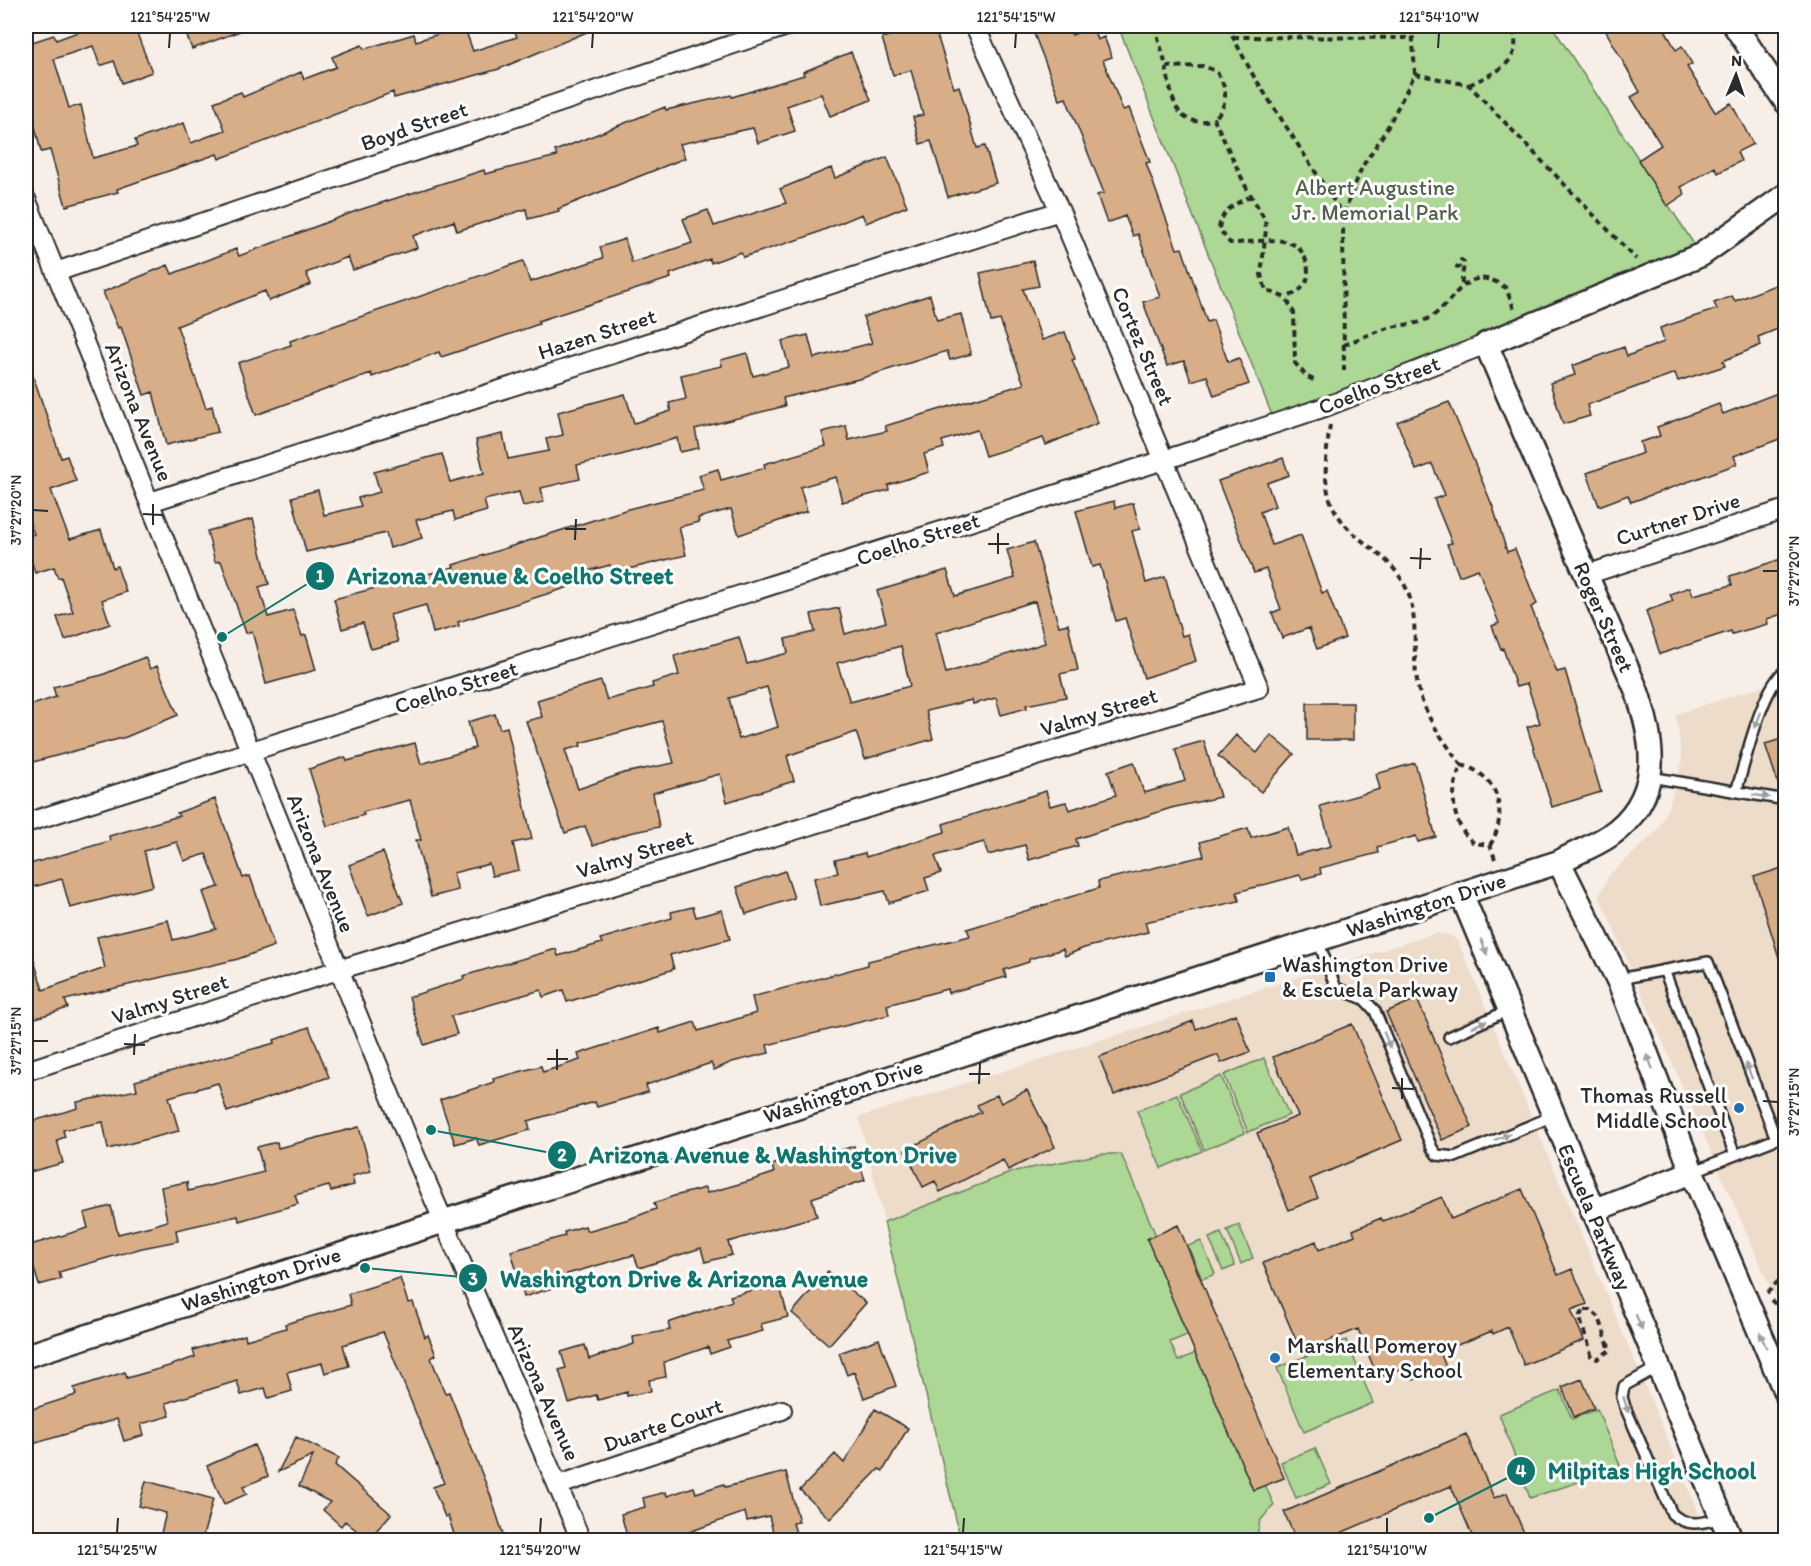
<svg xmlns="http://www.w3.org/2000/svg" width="1811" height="1566" font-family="Itim,sans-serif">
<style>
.built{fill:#eedccb}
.green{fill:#acd795;stroke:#6c8160;stroke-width:1.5}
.building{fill:#d8ae89;stroke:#2b2b2b;stroke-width:1.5;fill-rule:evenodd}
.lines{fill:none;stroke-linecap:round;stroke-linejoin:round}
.service-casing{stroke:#2b2b2b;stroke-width:14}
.minor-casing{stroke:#2b2b2b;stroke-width:22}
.tertiary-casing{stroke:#2b2b2b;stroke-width:27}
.path{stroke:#2b2b2b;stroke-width:4;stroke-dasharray:6 4.5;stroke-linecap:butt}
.service{stroke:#fff;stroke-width:9}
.minor{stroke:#fff;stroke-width:18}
.tertiary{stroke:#fff;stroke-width:22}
.oneway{fill:#a0a0a0}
.ticks{fill:none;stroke:#2b2b2b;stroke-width:2}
.poi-dot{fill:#1f6fb2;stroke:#fff;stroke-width:2}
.labels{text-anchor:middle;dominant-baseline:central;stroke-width:6;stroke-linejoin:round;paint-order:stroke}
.street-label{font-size:22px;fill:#2b2b2b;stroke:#fff}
.park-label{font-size:22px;fill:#525f4b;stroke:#fff}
.poi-label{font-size:22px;fill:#2b2b2b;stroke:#fff;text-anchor:start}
.leader{fill:none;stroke:#0f766e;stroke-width:2}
.callout-dot{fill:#0f766e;stroke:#fff;stroke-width:2}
.mark-label{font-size:18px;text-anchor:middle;font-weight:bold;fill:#fff}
.callout-label{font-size:24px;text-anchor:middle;font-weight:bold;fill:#0f766e;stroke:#fff;stroke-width:6;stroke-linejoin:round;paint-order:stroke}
.neatline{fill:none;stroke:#2b2b2b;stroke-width:2}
.ticks-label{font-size:15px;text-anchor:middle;fill:#2b2b2b}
</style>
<rect width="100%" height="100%" fill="#f7efe7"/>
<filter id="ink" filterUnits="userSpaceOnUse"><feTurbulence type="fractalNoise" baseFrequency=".0167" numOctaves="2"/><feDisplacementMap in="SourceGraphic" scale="12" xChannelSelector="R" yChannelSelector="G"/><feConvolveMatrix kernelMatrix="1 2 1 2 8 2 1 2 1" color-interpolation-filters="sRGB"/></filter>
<g filter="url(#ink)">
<path class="built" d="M1785,679V1321L1599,896L1609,875L1657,831L1670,803L1682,762L1676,714Z
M1436,933L1452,936L1458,941L1710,1540H961L859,1117Z"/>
<path class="green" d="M1118,26H1552L1701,255L1275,423Z
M1264,1058L1289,1115L1248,1132L1224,1075Z
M1221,1076L1245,1133L1204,1150L1180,1093Z
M1177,1094L1202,1151L1161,1168L1137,1111Z
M1102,1154H1121L1197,1331L1170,1342L1178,1361L1204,1349L1274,1505L1260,1521L1256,1540H961L884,1222L1015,1171Z
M1239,1225L1253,1258L1241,1264L1227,1230Z
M1221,1233L1235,1266L1223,1271L1209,1238Z
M1201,1241L1215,1274L1202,1279L1188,1246Z
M1346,1340L1373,1403L1304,1432L1277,1368Z
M1560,1390L1572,1419L1597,1409L1621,1468L1530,1498L1499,1414Z
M1315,1448L1331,1484L1296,1498L1281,1462Z"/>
<path class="building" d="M94,26H134L152,72L122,83L114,61L100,66L93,46L54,59L69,108L81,105L93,158L137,146L135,140L184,123L191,143L225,130L214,102L241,92L243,97L301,72L304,79L336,67L332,57L362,45L364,49L414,34L416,41L464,26L473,51L517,37L512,26H601L499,69L394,98L393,92L219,159L217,154L117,189L118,192L66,206L50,150L41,152L26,88V44L54,35L56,40Z
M183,26H251V27L192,49Z
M923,26H934L954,88L959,86L977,148L985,146L996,183L948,197L931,141L920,144L913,117L923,115L911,70L893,75L882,38Z
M1031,26H1068L1072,35L1093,27L1097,40L1104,37L1112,57L1103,60L1123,110L1129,108L1150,162L1146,163L1177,249L1182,248L1207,322L1213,320L1228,362L1239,358L1249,384L1214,396L1207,376L1191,381L1184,361L1167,366L1143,302L1160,297L1138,234L1133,236L1125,216L1107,223L1097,195L1104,193L1066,98L1060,100Z
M1603,26H1663L1676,50L1682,46L1692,64L1687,67L1715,112L1731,103L1753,144L1737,152L1741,161L1718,173L1715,167L1681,187L1685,194L1667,206L1638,160L1661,145L1631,97L1640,92Z
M851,52L871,100L830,116L821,94L787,106L795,131L758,143L753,128L680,144L685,158L558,209L559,211L528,219L526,209L457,231L454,221L413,236L417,248L353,270L348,257L306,273L311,284L269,301L265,291L177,326L206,408L212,406L218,432L166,445L153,392L144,395L121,327L118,328L103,292L168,265L172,274L236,249L239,256L356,211L484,170L485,174L557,156L555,151L665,107L666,110L731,95L732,97L804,75L803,72Z
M887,157L907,206L866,223L862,214L809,236L743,257L741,252L711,263L710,259L670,274L671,278L538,321L539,324L493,340L441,357L439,352L372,377L371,373L256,415L238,363L291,345L290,341L523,261L530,282L603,258L600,247L625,239L632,263L692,243L683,219L708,210L714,226L786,203L780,189L831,168L835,178Z
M1033,261L1039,286L1023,289L1042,340L1065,332L1075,359L1072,360L1098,423L1046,445L1043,438L985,456L977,430L942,441L944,448L924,454L929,472L888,485L889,490L842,502L836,477L800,487L807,511L739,535L731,509L698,518L699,522L679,527L686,555L612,573L610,565L566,577L569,587L458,622L459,626L433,633L426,605L390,615L398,642L371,649L363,623L342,629L334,599L454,567L453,565L628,509L704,490L699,475L718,469L721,480L765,468L764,464L826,446L822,432L846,426L849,440L887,431L885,426L1024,384L1000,320L991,322L980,273Z
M1785,281V326L1758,337L1761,345L1723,361L1725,366L1678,381L1675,373L1587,405L1590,416L1563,424L1550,383L1575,375L1572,366L1624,347L1627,356L1664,342L1660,328L1717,309L1714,303L1732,296L1735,301Z
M930,295L937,320L961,314L971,354L950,360L947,351L859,379L783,398L785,406L695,429L699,448L680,452L677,438L621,455L577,465L580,479L541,488L544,502L523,506L519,492L484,500L487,511L455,520L453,511L416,520L422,538L390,548L386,533L306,552L292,497L318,490L324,515L361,506L358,498L380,492L374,472L442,454L450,482L484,473L476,440L503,434L508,459L549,451L546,439L563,435L558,412L625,394L634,423L671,411L669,403L686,399L681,375L722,366L721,360L747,353L753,376L789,367L782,341L808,335L814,358L872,343L863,317Z
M27,358L61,458L67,456L76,481L51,490L64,525L70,539L101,530L113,568L117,566L126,592L102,600L110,624L65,640L57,617L73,612L61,577L58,578L54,567L35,573L26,543V537L34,534L26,513Z
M1785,390V437L1734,456L1737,464L1696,479L1631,502L1628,495L1599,506L1587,473L1643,453L1640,442L1660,436L1657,427L1719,404L1723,414Z
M1449,402L1493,507L1507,552L1515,549L1537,604L1531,607L1557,672L1565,670L1601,792L1552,807L1527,727L1540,723L1527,684L1516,687L1503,648L1501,649L1492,626L1499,623L1478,569L1459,576L1447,544L1452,543L1434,499L1445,495L1432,464L1416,470L1397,422Z
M1283,458L1289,475L1267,483L1275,506L1260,512L1272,545L1301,535L1322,593L1327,591L1345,638L1317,649L1309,628L1282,638L1272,613L1281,609L1266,569L1254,573L1218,481Z
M1114,501L1115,508L1133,503L1140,529L1132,531L1146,583L1165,577L1182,636L1188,634L1196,661L1144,678L1125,618L1116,621L1100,565L1092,567L1076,511Z
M253,519L269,584L259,587L268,617L293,610L302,636L306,635L316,670L266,684L252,631L246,633L221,561L215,562L207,531Z
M1034,542L1059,626L1068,624L1078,670L1060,674L1066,697L1026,705L1027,708L1001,715L996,698L973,704L972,700L926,711L933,739L865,759L856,732L787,756L794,781L727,802L720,774L653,793L659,827L629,833L593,846L585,826L565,833L526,721L542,717L537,700L601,681L607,700L653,687L652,683L679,675L674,656L739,637L747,664L788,653L785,639L815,632L811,614L839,608L845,634L886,622L877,591L947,570L955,596L1015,578L1007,550ZM1035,601L1045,643L946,673L936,633ZM901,646L910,686L850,702L837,663ZM767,687L778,727L739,739L729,698ZM662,721L674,763L624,773L578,789L565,750L581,746L580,743Z
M1781,559L1785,573V613L1767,619L1768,624L1732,634L1731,631L1660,654L1646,611L1673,601L1670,594L1690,587L1693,595L1732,585L1730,576Z
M145,657L150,669L157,666L178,715L126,737L26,764V707L56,697L53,687L102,675Z
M1307,703H1353V740H1307Z
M495,714L500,729L507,727L532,839L513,843L519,870L492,876L489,864L453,873L458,890L431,897L416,840H421L410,800L363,812L364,815L327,826L309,769L345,757L347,761L415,743L421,764L475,748L468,722Z
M1236,735L1257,753L1271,735L1294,754L1261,792L1218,756Z
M1785,738V793L1781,792L1765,744Z
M1204,741L1220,797L1171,808L1076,839L1078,846L1029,860L1025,845L988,855L984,842L935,856L941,873L925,878L929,891L889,903L885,891L820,906L814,878L838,873L835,860L865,853L866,857L945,832L943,824L1046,791L1050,806L1066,802L1069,810L1116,795L1108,771L1134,762L1144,793L1185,781L1175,749Z
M1415,763L1436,837L1418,842L1416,836L1377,847L1378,853L1320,868L1321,874L1302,879L1300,875L1237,892L1239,901L1145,922L1148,932L1084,948L1065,956L1063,949L1029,959V962L1004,970L1006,977L948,993L947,989L887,1005L889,1015L767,1045L769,1053L732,1062L714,1070L711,1063L646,1085L648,1092L597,1107L595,1102L528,1121L530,1130L479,1145L476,1138L455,1144L440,1100L494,1082L493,1079L541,1066L543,1072L580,1060L578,1054L659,1028L660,1033L695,1022L698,1031L756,1013L752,997L868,965V961L970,936L967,929L1099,888L1098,881L1204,856L1200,842L1248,828L1251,838L1288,827L1296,855L1331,846L1320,806L1380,789L1376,774Z
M215,799L243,878L250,876L274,946L238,959L65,1000L68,1008L26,1021V947H30L43,990L105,968L97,937L168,920L173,940L216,929L203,892L219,887L206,854L184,861L177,842L144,851L153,886L70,908L62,879L26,889V865L110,841L109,836L179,816L177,813Z
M383,852L403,903L368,916L349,865Z
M1785,867V963L1781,964L1754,877Z
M785,871L794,898L746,914L737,887Z
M693,907L696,917L722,910L730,939L670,955L674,969L567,1002L563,990L543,997L541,990L451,1016L457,1034L424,1045L409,997L464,979L463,976L556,949L558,956L602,943L600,939L672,918L671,912Z
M1417,999L1472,1127L1442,1140L1386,1012Z
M1236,1014L1250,1052L1221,1063L1218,1055L1114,1095L1099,1057L1193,1021L1196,1029Z
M1352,1024L1402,1140L1310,1179L1318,1198L1289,1210L1257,1133L1298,1116L1273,1057Z
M309,1027L329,1077L227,1112L218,1083L169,1097L179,1131L108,1149L103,1122L63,1130L65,1137L57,1140L63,1163L26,1173V1123L78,1108L77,1102L137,1090L135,1081L275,1043L274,1040Z
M1027,1090L1055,1147L1008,1170L1003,1160L940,1192L935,1181L923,1187L905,1150L981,1112L977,1105L997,1095L1001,1103Z
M359,1127L371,1171L352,1176L354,1185L331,1191L329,1186L295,1195L298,1204L239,1221L238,1216L176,1230L178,1241L142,1248L59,1272L61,1279L39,1285L27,1246L88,1228L84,1213L111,1206L118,1234L155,1225L167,1221L161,1187L187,1182L188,1191L264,1172L257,1147L277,1142L278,1148Z
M854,1146L865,1180L812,1198L817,1216L728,1242L732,1255L705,1262L701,1248L639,1268L634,1255L567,1274L568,1276L550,1281L552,1288L524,1297L511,1251L565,1236L564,1232L585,1226L587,1231L629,1219L656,1209L654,1203L674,1196L705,1188L707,1193L746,1182L774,1173L772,1165L824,1148L826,1155Z
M1522,1189L1558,1275L1572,1269L1587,1304L1571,1310L1584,1340L1524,1365L1508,1327L1493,1334L1492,1331L1440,1352L1446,1367L1413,1380L1407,1366L1378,1378L1358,1329L1301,1352L1263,1263L1316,1241L1319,1250L1355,1235L1353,1230L1381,1218L1383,1221L1442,1197L1451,1219Z
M1178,1225L1284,1478L1253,1490L1147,1239Z
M828,1271L866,1303L829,1345L792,1313Z
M400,1278L408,1303L413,1302L425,1337L428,1335L436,1355L431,1358L445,1393L449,1392L490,1494L505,1540H456L448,1516L445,1517L433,1487L444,1483L383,1332L343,1345L349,1366L325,1373L322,1363L287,1372L292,1391L268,1398L265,1388L241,1395L237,1381L166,1403L170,1416L141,1424L144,1435L124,1441L117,1419L26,1446V1411L76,1395L74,1388L125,1372L127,1378L169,1366L195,1357L193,1350L215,1343L245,1335L246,1340L286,1328L285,1324L351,1305L348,1294Z
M779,1283L788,1317L761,1324L763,1331L727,1341L730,1347L710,1354L708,1347L664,1362L666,1377L649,1380L651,1391L627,1396V1392L598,1400L596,1395L569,1403L559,1370L566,1368L561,1352L585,1345L589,1359L634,1344L633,1337L670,1330L668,1323L732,1301L730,1296Z
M879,1339L896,1386L864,1398L854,1372L847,1375L839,1353Z
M1582,1379L1594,1408L1574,1417L1562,1387Z
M875,1409L908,1428L883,1471L879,1469L830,1519L800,1490L835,1454L844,1463Z
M1466,1434L1494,1498L1507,1493L1527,1540H1474L1451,1486L1324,1540H1296L1284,1512Z
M296,1437L339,1458L335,1465L391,1514L368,1540L345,1521L341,1526L323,1510L330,1502L299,1486L313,1456L278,1472Z
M254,1445L268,1476L243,1487L247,1494L224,1504L207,1466Z
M786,1472L799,1522L793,1523L797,1536L775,1540L769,1516L747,1521L745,1512L678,1536L679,1540H628L621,1514L645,1507L643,1498L666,1492L667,1496L694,1487L696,1493L724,1484L725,1487Z
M146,1481L213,1499L202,1540H173L160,1537L166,1513L139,1506Z"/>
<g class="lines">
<g class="service-casing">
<path id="service" d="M1650,777L1786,800
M1736,792C1745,763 1762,686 1786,670
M1318,941L1336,988L1364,999L1375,1011L1432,1148L1437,1155L1455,1157L1553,1116
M1664,970L1735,1155
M1619,979L1708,962L1776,1139L1692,1172
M1449,1037L1509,1010
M1658,1367L1624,1386L1622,1397L1625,1407L1672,1514C1689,1528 1702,1523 1722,1518"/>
</g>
<g class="minor-casing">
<path id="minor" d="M26,199L408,1139L581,1540
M56,272L787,26
M150,502L1060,211
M1586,575L1786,509
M26,823L1192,451L1325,407L1486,344
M26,1071L338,970L1259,688L1060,211L975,26
M559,1485L782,1410"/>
</g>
<g class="tertiary-casing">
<path id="tertiary" d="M1735,26L1786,102
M1559,862L1620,984L1692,1172L1786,1394
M1461,893L1731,1540
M1592,1211L1692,1172
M26,1356L1559,862C1575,853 1594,846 1609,836C1664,798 1655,743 1636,689L1486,344L1701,255L1786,195"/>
</g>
<path class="path" d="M1155,26C1158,39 1163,53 1166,67C1172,95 1173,131 1214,119L1246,187L1265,219L1266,229L1261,275L1266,290L1286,298L1294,313L1295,363L1307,377L1316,381
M1227,26L1253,75L1343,215
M1412,26L1415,74
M1233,37L1412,38
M1166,67L1203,66L1216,71C1228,88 1229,104 1214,119
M1469,85C1497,71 1525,63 1512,26
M1251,196C1235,204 1221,210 1219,229L1230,243C1258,244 1304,226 1308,271C1309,286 1298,292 1286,298
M1462,284C1461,278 1464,269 1464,262L1461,260L1457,267L1464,269
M1344,345C1360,338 1376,331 1393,327C1403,324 1415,325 1425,320C1455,308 1463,258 1506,288L1514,309
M1344,371L1343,215L1362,167L1385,132L1415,74L1469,85L1636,259
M1330,425C1323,477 1319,508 1365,543C1383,557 1398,569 1407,590C1419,619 1412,651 1417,681C1422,715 1442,737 1461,765C1450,792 1450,824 1474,843L1490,845L1495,859
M1461,765C1499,774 1509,815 1490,845
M1767,1293L1786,1273
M1771,1300L1786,1314
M1585,1310H1591L1599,1317L1610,1350L1597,1359L1591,1356C1590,1342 1581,1329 1580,1315Z"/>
<use href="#service" class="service"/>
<use href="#minor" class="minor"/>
<use href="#tertiary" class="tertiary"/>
</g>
<defs><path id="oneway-solid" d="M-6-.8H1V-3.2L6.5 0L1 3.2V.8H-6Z" transform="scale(1.5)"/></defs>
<g class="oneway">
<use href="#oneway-solid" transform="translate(1758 720) rotate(110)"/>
<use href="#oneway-solid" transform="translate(1761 796) rotate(9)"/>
<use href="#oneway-solid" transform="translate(1484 947) rotate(68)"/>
<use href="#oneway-solid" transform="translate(1479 1024) rotate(-24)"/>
<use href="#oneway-solid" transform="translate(1387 1040) rotate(68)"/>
<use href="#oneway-solid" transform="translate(1650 1062) rotate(-111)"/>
<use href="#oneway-solid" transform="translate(1749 1071) rotate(-112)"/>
<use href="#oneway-solid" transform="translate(1502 1137) rotate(-22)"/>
<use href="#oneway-solid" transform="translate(1639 1322) rotate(67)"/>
<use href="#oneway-solid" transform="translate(1763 1340) rotate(-113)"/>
<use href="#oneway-solid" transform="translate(1626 1405) rotate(72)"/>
</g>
</g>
<path class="ticks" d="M169,48L170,33M592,48L593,33M1015,48L1016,33M1438,48L1439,33M33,510L48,511M143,514L163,515M153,525V504M565,529H586M575,540L576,519M988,544H1009M998,554V533M1410,558L1431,559M1420,569L1421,548M1763,571H1778M33,1041H48M124,1044L145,1045M134,1055L135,1034M547,1059H568M557,1070V1049M969,1074H990M979,1084L980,1063M1392,1088L1413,1089M1402,1099V1078M1763,1101L1778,1102M117,1533L118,1518M540,1533L541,1518M963,1533L964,1518M1387,1533V1518"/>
<g class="poi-dot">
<rect x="1264" y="971" width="12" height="12" rx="3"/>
<circle cx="1739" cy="1108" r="6"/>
<circle cx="1275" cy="1358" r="6"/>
</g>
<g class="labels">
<g class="street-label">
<text transform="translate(414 126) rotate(-19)">Boyd Street</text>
<text transform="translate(597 334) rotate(-18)">Hazen Street</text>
<text transform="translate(1143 346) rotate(67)">Cortez Street</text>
<text transform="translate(1379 385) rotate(-21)">Coelho Street</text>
<text transform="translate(139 412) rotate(68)">Arizona Avenue</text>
<text transform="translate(1678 519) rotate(-18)">Curtner Drive</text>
<text transform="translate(918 539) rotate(-18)">Coelho Street</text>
<text transform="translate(1604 617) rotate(66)">Roger Street</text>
<text transform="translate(456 687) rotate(-18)">Coelho Street</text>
<text transform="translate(1099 712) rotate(-17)">Valmy Street</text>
<text transform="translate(635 854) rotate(-17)">Valmy Street</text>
<text transform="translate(321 863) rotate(68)">Arizona Avenue</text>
<text transform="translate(1426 905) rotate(-18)">Washington Drive</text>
<text transform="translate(170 999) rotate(-18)">Valmy Street</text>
<text transform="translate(843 1091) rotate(-18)">Washington Drive</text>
<text transform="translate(1595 1217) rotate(67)">Escuela Parkway</text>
<text transform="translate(261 1279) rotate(-18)">Washington Drive</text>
<text transform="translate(544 1392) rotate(66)">Arizona Avenue</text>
<text transform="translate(663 1425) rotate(-19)">Duarte Court</text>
</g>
<g class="park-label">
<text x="1375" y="187">Albert Augustine<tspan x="1375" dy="25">Jr. Memorial Park</tspan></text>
</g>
<g class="poi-label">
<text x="1282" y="964">Washington Drive<tspan x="1282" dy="25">&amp; Escuela Parkway</tspan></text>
<text x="1727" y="1095" text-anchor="end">Thomas Russell<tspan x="1727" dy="25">Middle School</tspan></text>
<text x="1287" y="1345">Marshall Pomeroy<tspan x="1287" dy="25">Elementary School</tspan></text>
</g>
</g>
<path class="leader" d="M222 637L320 576M431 1130L562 1155M365 1268L473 1278M1429 1518L1521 1471"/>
<g class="callout-dot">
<circle cx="222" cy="637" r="6"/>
<circle cx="431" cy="1130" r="6"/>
<circle cx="365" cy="1268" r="6"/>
<circle cx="1429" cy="1518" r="6"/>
<circle cx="320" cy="576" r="15"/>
<circle cx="562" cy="1155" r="15"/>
<circle cx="473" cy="1278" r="15"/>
<circle cx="1521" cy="1471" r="15"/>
</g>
<g class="mark-label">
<text x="320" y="582">1</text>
<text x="562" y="1161">2</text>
<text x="473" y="1285">3</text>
<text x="1521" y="1477">4</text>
</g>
<g class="callout-label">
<text x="510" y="584">Arizona Avenue &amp; Coelho Street</text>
<text x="773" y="1163">Arizona Avenue &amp; Washington Drive</text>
<text x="684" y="1287">Washington Drive &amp; Arizona Avenue</text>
<text x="1652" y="1479">Milpitas High School</text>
</g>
<rect width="1811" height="1566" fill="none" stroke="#fff" stroke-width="66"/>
<g transform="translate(1736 75) rotate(2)" stroke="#ffffff" stroke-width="4.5" paint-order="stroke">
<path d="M0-4.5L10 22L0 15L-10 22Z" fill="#2b2b2b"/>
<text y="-9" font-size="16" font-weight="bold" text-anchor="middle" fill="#2b2b2b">N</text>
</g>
<rect x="33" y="33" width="1745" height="1500" class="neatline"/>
<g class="ticks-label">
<text x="170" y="22">121°54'25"W</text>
<text x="593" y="22">121°54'20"W</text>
<text x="1016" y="22">121°54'15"W</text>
<text x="1439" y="22">121°54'10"W</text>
<text transform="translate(16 510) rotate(-90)" y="5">37°27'20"N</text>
<text transform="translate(1794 571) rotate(-90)" y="5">37°27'20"N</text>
<text transform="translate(16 1041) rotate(-90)" y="5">37°27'15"N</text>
<text transform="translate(1794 1102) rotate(-90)" y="5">37°27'15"N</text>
<text x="117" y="1555">121°54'25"W</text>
<text x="540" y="1555">121°54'20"W</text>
<text x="963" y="1555">121°54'15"W</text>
<text x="1387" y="1555">121°54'10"W</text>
</g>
</svg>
